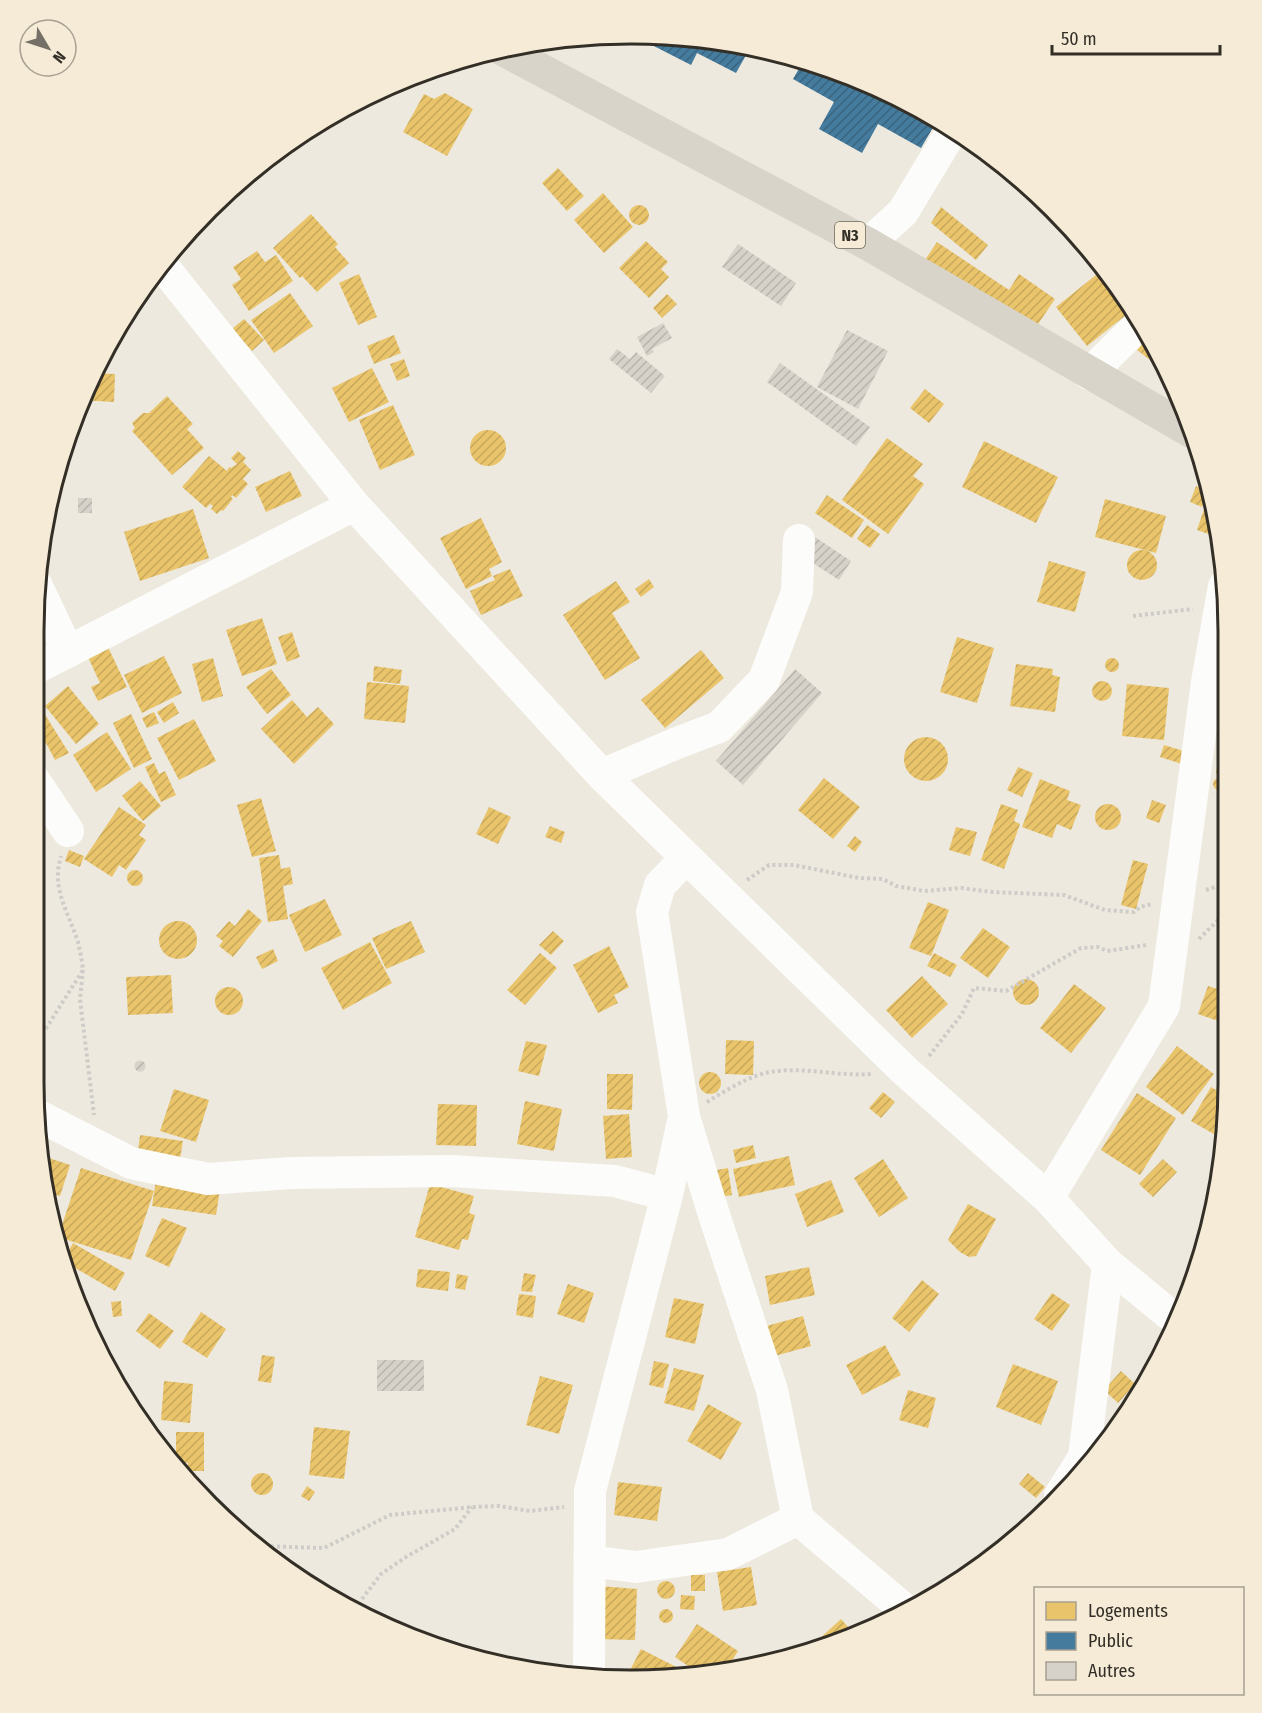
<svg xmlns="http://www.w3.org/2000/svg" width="1262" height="1713" viewBox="0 0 1262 1713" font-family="'Fira Sans Condensed',sans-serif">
	<defs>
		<pattern id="homes-hatch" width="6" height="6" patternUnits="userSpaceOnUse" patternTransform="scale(1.5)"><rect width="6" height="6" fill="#e9c46a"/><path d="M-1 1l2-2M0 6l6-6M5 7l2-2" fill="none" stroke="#c8a95c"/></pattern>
		<pattern id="public-hatch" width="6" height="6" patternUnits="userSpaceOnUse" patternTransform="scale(1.5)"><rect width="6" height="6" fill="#457b9d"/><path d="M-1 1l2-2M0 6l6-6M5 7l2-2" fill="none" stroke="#3a6580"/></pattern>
		<pattern id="building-hatch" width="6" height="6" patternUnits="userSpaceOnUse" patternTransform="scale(1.5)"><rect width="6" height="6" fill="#d6d1c9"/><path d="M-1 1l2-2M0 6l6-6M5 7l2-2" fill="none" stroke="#b8b4ad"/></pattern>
	</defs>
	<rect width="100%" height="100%" fill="#eee9de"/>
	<path fill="url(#homes-hatch)" d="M 445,93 L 473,109 L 447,156 L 403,132 L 424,94 L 434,99 Z
		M 558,168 L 584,196 L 567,211 L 542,183 Z
		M 1016,175 L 1026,182 L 1042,199 L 1037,205 L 1010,182 Z
		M 603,193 L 633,227 L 604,253 L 574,220 Z
		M629 215a10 10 0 1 1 20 0a10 10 0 1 1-20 0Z
		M 941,207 L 988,245 L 976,260 L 931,223 Z
		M 311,214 L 338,244 L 335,247 L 349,263 L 317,292 L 302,276 L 300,278 L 273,248 Z
		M 646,241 L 668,262 L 661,269 L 669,277 L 649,298 L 619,268 Z
		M 937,242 L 1009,290 L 1019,274 L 1055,299 L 1028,339 L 921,266 Z
		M 257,251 L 265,262 L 276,255 L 293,281 L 249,311 L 232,285 L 241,279 L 233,267 Z
		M 1106,267 L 1131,311 L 1087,346 L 1056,307 Z
		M 359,274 L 377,317 L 358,325 L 339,283 Z
		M 290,293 L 313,326 L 274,353 L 251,320 Z
		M 667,294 L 677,304 L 662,318 L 653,308 Z
		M 244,319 L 264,340 L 252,351 L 232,329 Z
		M 394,335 L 401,353 L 374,364 L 367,346 Z
		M 1147,338 L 1167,373 L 1137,350 Z
		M 404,359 L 410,376 L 397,381 L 390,364 Z
		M 372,368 L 389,402 L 349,422 L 332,388 Z
		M 94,373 L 115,374 L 114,402 L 79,400 Z
		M 925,389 L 944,404 L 929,423 L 910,408 Z
		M 167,396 L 193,424 L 187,429 L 204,448 L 172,475 L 132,431 L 135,428 L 132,423 L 143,413 L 149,413 Z
		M 393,405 L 415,455 L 380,470 L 359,420 Z
		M470 448a18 18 0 1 1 36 0a18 18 0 1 1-36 0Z
		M 887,438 L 923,464 L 913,476 L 924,484 L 888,534 L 842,500 Z
		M 984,441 L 1058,477 L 1036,523 L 962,487 Z
		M 238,451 L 246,458 L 243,462 L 251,470 L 243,479 L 248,484 L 236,498 L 232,495 L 231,497 L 233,499 L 223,511 L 221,510 L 217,514 L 211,509 L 213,506 L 210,504 L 206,508 L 182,487 L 209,456 L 227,471 L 229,467 L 231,468 L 237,464 L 231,458 Z
		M 290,471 L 302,496 L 266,512 L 255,487 Z
		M 1196,486 L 1207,491 L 1202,507 L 1190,502 Z
		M 827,495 L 864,520 L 852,538 L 815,513 Z
		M 1105,499 L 1166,516 L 1156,553 L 1095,537 Z
		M 1205,506 L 1212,508 L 1220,538 L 1197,530 Z
		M 193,509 L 209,558 L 140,581 L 124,532 Z
		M 481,518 L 502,562 L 489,569 L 492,576 L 466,589 L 440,538 Z
		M 867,525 L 880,534 L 870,548 L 857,539 Z
		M1127 565a15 15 0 1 1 30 0a15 15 0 1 1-30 0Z
		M 1049,561 L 1086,572 L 1075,612 L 1037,602 Z
		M 510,569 L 523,596 L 481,615 L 470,591 L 495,580 L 493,576 Z
		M 649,579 L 654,587 L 641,597 L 635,589 Z
		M 616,581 L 630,602 L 612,613 L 640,658 L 605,680 L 563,615 Z
		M 262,618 L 277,664 L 242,676 L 226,630 Z
		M 292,632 L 300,657 L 287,662 L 278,637 Z
		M 957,637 L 994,648 L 977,703 L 940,692 Z
		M 107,645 L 127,687 L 98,701 L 91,687 L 100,683 L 87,655 Z
		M 701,650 L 724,678 L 665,728 L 641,700 Z
		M 164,656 L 182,693 L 142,713 L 124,675 Z
		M1105 665a7 7 0 1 1 14 0a7 7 0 1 1-14 0Z
		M 213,658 L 223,696 L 202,702 L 192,664 Z
		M 1016,664 L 1053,669 L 1052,675 L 1060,677 L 1055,712 L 1010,706 Z
		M 374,666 L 402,670 L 400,684 L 373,681 Z
		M 271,669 L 291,695 L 267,714 L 246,687 Z
		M1092 691a10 10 0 1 1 20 0a10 10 0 1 1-20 0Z
		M 367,682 L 409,686 L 405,723 L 364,719 Z
		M 1127,684 L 1169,688 L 1164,740 L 1122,736 Z
		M 68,686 L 99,724 L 76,744 L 45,706 Z
		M 292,700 L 307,717 L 318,707 L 334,724 L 294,764 L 261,729 Z
		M 173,702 L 179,713 L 164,723 L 157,712 Z
		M 34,712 L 37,717 L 44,713 L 69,753 L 55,760 L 46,743 L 34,750 Z
		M 154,712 L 159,723 L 147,728 L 142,718 Z
		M 131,714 L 152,759 L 134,768 L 113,723 Z
		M 194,719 L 216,761 L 179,780 L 157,738 Z
		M 107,732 L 131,769 L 96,792 L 73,755 Z
		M904 759a22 22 0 1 1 44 0a22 22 0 1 1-44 0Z
		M 1222,737 L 1225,737 L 1225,774 L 1216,773 Z
		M 1164,745 L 1187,752 L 1182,764 L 1160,757 Z
		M 154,763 L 159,774 L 165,771 L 176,795 L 161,802 L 145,767 Z
		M 1018,767 L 1033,773 L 1022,797 L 1007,790 Z
		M 824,778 L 860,807 L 833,839 L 798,810 Z
		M1213 784a6 6 0 1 1 12 0a6 6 0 1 1-12 0Z
		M 1040,779 L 1070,791 L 1067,800 L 1081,805 L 1071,830 L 1057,824 L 1052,838 L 1022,827 Z
		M 140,781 L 161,806 L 143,821 L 122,796 Z
		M 261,798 L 276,851 L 252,857 L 237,805 Z
		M 1152,800 L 1166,805 L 1159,823 L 1146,818 Z
		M1095 817a13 13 0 1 1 26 0a13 13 0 1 1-26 0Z
		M 1001,804 L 1018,810 L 1014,821 L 1020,824 L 1004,869 L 981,860 Z
		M 119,807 L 146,825 L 139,835 L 146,840 L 126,870 L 119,865 L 112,877 L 84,859 Z
		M 489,807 L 511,817 L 498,844 L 476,834 Z
		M 550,826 L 565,832 L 561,843 L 545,837 Z
		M 956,827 L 977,832 L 970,856 L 949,850 Z
		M 855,836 L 862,842 L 855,852 L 847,846 Z
		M 69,850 L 84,856 L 80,867 L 65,861 Z
		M 279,855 L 281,869 L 290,867 L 293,884 L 283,886 L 288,919 L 268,922 L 259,858 Z
		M 1133,860 L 1148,864 L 1136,909 L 1121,905 Z
		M127 878a8 8 0 1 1 16 0a8 8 0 1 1-16 0Z
		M 325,899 L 342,935 L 305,952 L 289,915 Z
		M 928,902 L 949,910 L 931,956 L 909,948 Z
		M 248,909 L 262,921 L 233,957 L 219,946 L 223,941 L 216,936 L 229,921 L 235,926 Z
		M159 940a19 19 0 1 1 38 0a19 19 0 1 1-38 0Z
		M 411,921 L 425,952 L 386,969 L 372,938 Z
		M 983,928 L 1010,947 L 988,978 L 960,958 Z
		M 553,931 L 564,941 L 551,955 L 539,945 Z
		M 1226,939 L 1227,970 L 1217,966 Z
		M 370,942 L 392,983 L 343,1010 L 321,968 Z
		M 609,946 L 629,987 L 614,995 L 618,1003 L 598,1013 L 573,965 Z
		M 273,949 L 278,961 L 262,969 L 256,957 Z
		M 540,953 L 557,968 L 525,1005 L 507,990 Z
		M 934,953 L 957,965 L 950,977 L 927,966 Z
		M 171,975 L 173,1013 L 128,1015 L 126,977 Z
		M 922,976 L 948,1004 L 912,1038 L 886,1010 Z
		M1013 992a13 13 0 1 1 26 0a13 13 0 1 1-26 0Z
		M 1074,984 L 1106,1008 L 1071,1053 L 1040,1028 Z
		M 1208,986 L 1227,992 L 1227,1024 L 1198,1014 Z
		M215 1001a14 14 0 1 1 28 0a14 14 0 1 1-28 0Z
		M 726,1040 L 754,1041 L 753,1075 L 725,1074 Z
		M 526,1041 L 547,1045 L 539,1076 L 518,1071 Z
		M 1177,1046 L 1214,1074 L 1183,1115 L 1146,1087 Z
		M699 1083a11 11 0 1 1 22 0a11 11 0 1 1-22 0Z
		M 607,1074 L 633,1074 L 632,1110 L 607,1109 Z
		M 1211,1087 L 1228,1097 L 1227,1122 L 1219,1137 L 1191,1121 Z
		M 174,1089 L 209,1100 L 196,1142 L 160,1131 Z
		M 883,1092 L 895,1102 L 881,1118 L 869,1108 Z
		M 1137,1093 L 1176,1118 L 1140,1175 L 1101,1150 Z
		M 525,1101 L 562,1109 L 554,1151 L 517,1144 Z
		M 438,1104 L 477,1105 L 476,1146 L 436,1145 Z
		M 629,1114 L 632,1157 L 606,1159 L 603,1116 Z
		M 140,1135 L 183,1141 L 179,1165 L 137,1159 Z
		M 753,1145 L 756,1158 L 736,1163 L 733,1150 Z
		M 43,1156 L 70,1165 L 60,1196 L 48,1193 Z
		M 789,1156 L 795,1185 L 739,1197 L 733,1169 Z
		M 883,1159 L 908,1198 L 879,1217 L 854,1178 Z
		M 1163,1159 L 1177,1172 L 1153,1197 L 1139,1184 Z
		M 81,1168 L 154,1191 L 131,1260 L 58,1237 Z
		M 728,1168 L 732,1195 L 715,1198 L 711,1171 Z
		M 156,1180 L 220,1190 L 216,1215 L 152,1206 Z
		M 831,1180 L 844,1212 L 807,1227 L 795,1194 Z
		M 430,1184 L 474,1196 L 469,1213 L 475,1215 L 468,1240 L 462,1239 L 459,1250 L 415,1237 Z
		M 968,1204 L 996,1219 L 976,1256 L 969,1257 L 960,1252 L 948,1240 Z
		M 162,1218 L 187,1228 L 169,1267 L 145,1256 Z
		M 73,1243 L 125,1273 L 115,1291 L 63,1261 Z
		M 809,1267 L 815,1295 L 770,1305 L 765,1276 Z
		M 1199,1267 L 1197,1274 L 1192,1285 L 1186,1274 Z
		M 418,1269 L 450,1272 L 448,1291 L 416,1287 Z
		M 524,1273 L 536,1275 L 532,1292 L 521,1291 Z
		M 457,1274 L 468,1276 L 465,1290 L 455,1288 Z
		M 922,1280 L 939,1294 L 909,1332 L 892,1318 Z
		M 568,1284 L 594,1293 L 584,1323 L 557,1314 Z
		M 1052,1293 L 1070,1305 L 1052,1331 L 1034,1319 Z
		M 519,1294 L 536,1296 L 533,1318 L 516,1315 Z
		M 674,1298 L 704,1304 L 695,1344 L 665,1337 Z
		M 121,1301 L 122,1316 L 113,1317 L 111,1302 Z
		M 201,1312 L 226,1329 L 207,1358 L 182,1342 Z
		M 149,1313 L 174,1331 L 160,1349 L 136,1331 Z
		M 803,1316 L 811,1346 L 771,1357 L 763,1327 Z
		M 885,1345 L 901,1375 L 862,1395 L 846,1365 Z
		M 262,1355 L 275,1357 L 271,1383 L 258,1381 Z
		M 654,1361 L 669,1364 L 663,1388 L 649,1385 Z
		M 1013,1364 L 1058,1381 L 1041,1425 L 996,1407 Z
		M 674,1368 L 704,1375 L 694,1411 L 664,1403 Z
		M 1121,1371 L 1135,1384 L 1118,1403 L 1104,1390 Z
		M 540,1376 L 573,1385 L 559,1434 L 526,1425 Z
		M 164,1381 L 193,1384 L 190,1423 L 161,1420 Z
		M 908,1390 L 936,1398 L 928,1428 L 899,1420 Z
		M 708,1404 L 742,1423 L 721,1460 L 687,1441 Z
		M 314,1427 L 350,1431 L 344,1479 L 309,1475 Z
		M 176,1432 L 204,1432 L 204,1471 L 188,1471 L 188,1463 L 176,1462 Z
		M251 1484a11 11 0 1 1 22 0a11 11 0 1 1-22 0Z
		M 1028,1473 L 1045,1487 L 1036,1498 L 1019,1484 Z
		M 618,1482 L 662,1487 L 657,1521 L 614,1515 Z
		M 307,1486 L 315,1492 L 309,1501 L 301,1496 Z
		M 751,1567 L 757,1605 L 723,1611 L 717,1572 Z
		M 691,1575 L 705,1575 L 705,1591 L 691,1591 Z
		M657 1590a9 9 0 1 1 18 0a9 9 0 1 1-18 0Z
		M 599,1586 L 637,1589 L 635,1640 L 598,1639 Z
		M 681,1595 L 695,1596 L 694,1610 L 680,1609 Z
		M659 1616a7 7 0 1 1 14 0a7 7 0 1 1-14 0Z
		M 841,1619 L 856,1636 L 824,1646 L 818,1640 Z
		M 697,1624 L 738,1651 L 725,1672 L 701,1675 L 675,1657 Z
		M 641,1649 L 694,1676 L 670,1679 L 627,1676 Z"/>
	<path fill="url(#public-hatch)" d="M 651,36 L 709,38 L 750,48 L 736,73 L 697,53 L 691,65 L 648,43 Z
		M 804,60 L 824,65 L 930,113 L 938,119 L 921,148 L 878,124 L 862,153 L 819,129 L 834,102 L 793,79 Z"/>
	<path fill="url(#building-hatch)" d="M 738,244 L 796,283 L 781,306 L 722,267 Z
		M 663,323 L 672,338 L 652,349 L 654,352 L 647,356 L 637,337 Z
		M 847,330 L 888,351 L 858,409 L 817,387 Z
		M 617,349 L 630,359 L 636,352 L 665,376 L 651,393 L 609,359 Z
		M 780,363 L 870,427 L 856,446 L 767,382 Z
		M 78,498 L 92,498 L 92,513 L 78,513 Z
		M 815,537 L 851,561 L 839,580 L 802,556 Z
		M 795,669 L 822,693 L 743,785 L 716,761 Z
		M134.5 1066a5.5 5.5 0 1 1 11 0a5.5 5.5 0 1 1-11 0Z
		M 377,1360 L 424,1360 L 424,1391 L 377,1391 Z"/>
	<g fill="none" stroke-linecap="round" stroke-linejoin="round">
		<path stroke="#ceccc8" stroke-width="4" stroke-dasharray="3 3" stroke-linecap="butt" d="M 1133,616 L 1193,609
			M 747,880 L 769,865 L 794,865 L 859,878 L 883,879 L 896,886 L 924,891 L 961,888 L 992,892 L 1064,895 L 1105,910 L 1134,912 L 1140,907 L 1152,904
			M 1206,890 L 1226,883
			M 1199,939 L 1226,912
			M 83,970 L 80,999 L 94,1115
			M 33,1049 L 83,970 C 82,960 80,951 78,942 C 68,911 51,889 61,856
			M 929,1056 L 962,1014 L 974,988 L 1006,991 L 1081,948 L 1098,947 L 1107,951 L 1147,945
			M 707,1102 C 725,1091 744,1079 765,1073 C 800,1065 837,1077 872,1074
			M 259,1546 L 324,1548 L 390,1515 L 473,1507 L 499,1506 L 530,1511 L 564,1507
			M 362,1599 L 381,1574 L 406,1557 L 455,1529 L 472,1507"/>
		<path stroke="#fcfcfa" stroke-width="32" d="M 868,244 L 903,212 L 953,129
			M 162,265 L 354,505 L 602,775 L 904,1070 L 1048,1198 L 1108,1264 L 1176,1320
			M 1089,374 L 1139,325
			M 36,584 L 68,652
			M 34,669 L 354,505
			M 602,775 L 677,743 L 719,727 L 764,680 L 797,592 L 799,540
			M 34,780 L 68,831
			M 37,1115 L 131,1163 L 208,1179 L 290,1173 L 451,1171 L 615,1181 L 667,1195
			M 685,1120 L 715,1218 L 772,1390 L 798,1519 L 904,1609
			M 1048,1198 L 1164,1006 L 1207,682 L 1224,586
			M 1060,1495 L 1084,1457 L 1108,1264
			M 590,1561 L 636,1567 L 728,1554 L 798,1519
			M 589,1673 L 590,1491 L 667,1195 L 684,1116 L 652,912 L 660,885 L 686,858"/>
		<path stroke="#d9d4ca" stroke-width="33" d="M 502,49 L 868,244 L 1192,432"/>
	</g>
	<g text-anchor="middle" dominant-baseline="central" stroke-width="6" stroke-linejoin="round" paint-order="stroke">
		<rect fill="#f5ebd7" stroke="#6d675c" stroke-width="1.5" x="835" y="222" width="30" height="26" rx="4.5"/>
		<g font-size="16" font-weight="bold" fill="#332f27">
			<text x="850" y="235">N3</text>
		</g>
	</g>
	<path d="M0 0H1262V1713H0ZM631 44H631A587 587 0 0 1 1218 631V1083A587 587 0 0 1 631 1670H631A587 587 0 0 1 44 1083V631A587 587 0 0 1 631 44Z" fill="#f5ebd7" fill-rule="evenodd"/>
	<path fill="none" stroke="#332f27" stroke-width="3" d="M631 44H631A587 587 0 0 1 1218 631V1083A587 587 0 0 1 631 1670H631A587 587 0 0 1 44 1083V631A587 587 0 0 1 631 44Z"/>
	<rect x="1034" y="1587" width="210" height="108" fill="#f5ebd7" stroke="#a7a091" stroke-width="1.5"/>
	<rect x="1046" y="1602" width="30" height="18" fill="#e9c46a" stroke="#a7a091" stroke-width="1.5"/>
	<text x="1088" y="1617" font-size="18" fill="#332f27">Logements</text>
	<rect x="1046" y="1632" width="30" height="18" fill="#457b9d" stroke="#a7a091" stroke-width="1.5"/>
	<text x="1088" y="1647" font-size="18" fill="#332f27">Public</text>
	<rect x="1046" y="1662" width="30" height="18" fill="#d6d1c9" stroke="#a7a091" stroke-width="1.5"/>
	<text x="1088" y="1677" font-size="18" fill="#332f27">Autres</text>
	<g transform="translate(48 48) rotate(129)"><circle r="28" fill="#f5ebd7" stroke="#a7a091" stroke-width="1.5"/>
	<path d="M0-4.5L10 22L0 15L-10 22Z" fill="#747067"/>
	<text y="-9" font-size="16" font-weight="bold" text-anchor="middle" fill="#332f27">N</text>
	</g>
	<path d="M1052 45v9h168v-9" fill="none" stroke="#332f27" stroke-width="3"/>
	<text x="1061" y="45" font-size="18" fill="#332f27" stroke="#f5ebd7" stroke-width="4.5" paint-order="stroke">50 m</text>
</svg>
